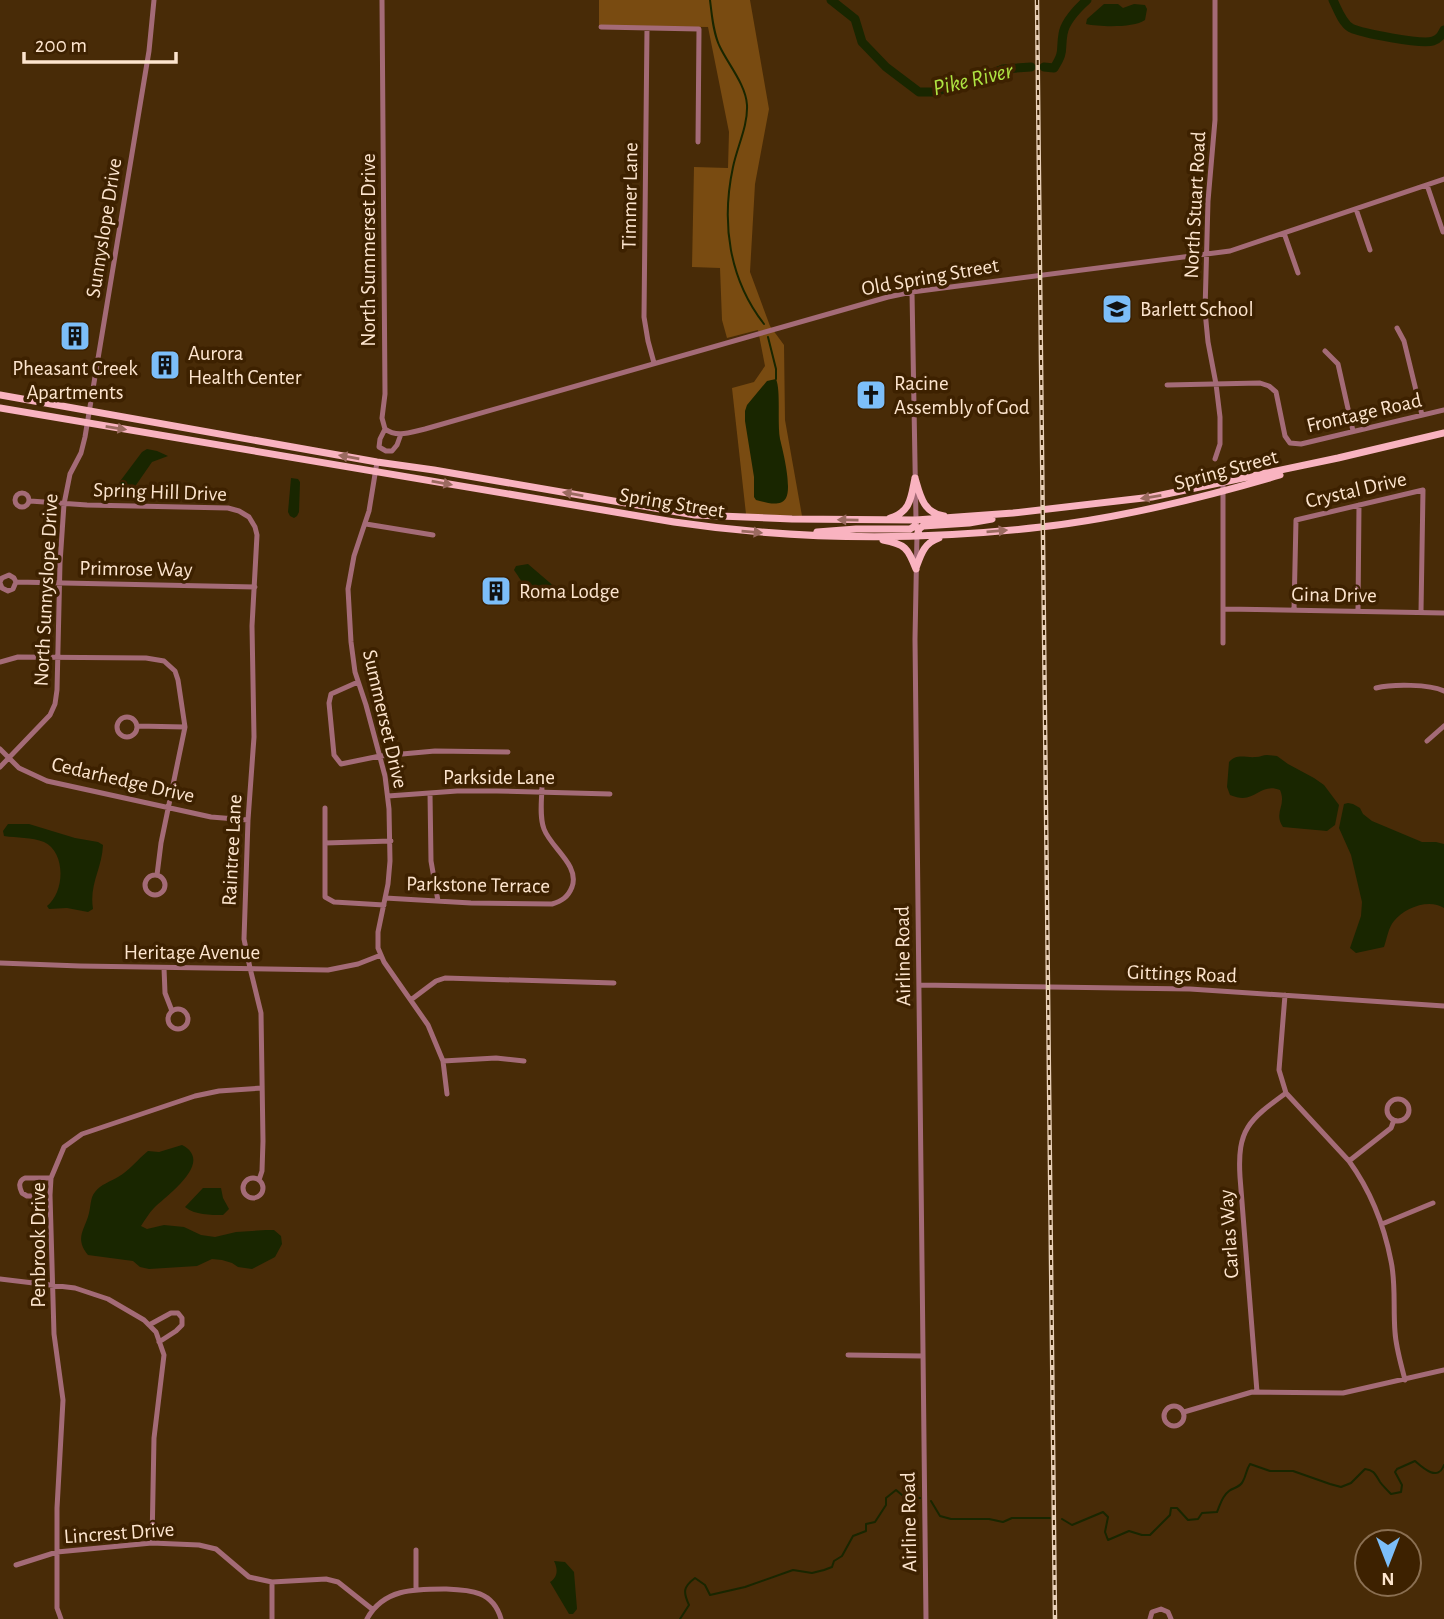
<svg xmlns="http://www.w3.org/2000/svg" width="1444" height="1619" viewBox="0 0 1444 1619" font-family="'Alegreya Sans',sans-serif">
	<rect width="100%" height="100%" fill="#482b07"/>
	<path fill="#794b11" d="M 599,0 L 750,0 L 769,109 L 755,184 L 750,272 L 770,326 L 784,345 L 785,420 L 802,516 L 746,514 L 732,388 L 754,382 L 765,366 L 758,330 L 727,338 L 722,320 L 720,268 L 692,267 L 694,167 L 728,168 L 729,132 L 708,27 L 599,26 Z"/>
	<path fill="#192600" d="M 1104,4 L 1118,4 L 1123,8 L 1134,4 L 1145,5 L 1147,9 L 1145,20 C 1134,28 1100,27 1086,24 L 1087,19 Z
		M 776,379 C 781,391 777,422 780,439 C 783,451 792,487 786,498 C 780,508 765,502 756,500 L 754,497 L 754,477 L 745,421 L 745,411 L 747,405 L 767,381 Z
		M 147,449 L 157,451 L 168,456 L 152,462 L 134,488 C 128,491 123,490 118,486 L 121,480 L 142,452 Z
		M 291,478 L 298,479 L 300,482 L 299,512 L 297,516 L 294,518 L 290,516 L 288,512 Z
		M 528,564 L 556,588 L 560,597 C 534,606 526,587 514,570 L 516,566 Z
		M 1267,755 L 1277,756 L 1288,764 L 1314,778 L 1324,785 L 1339,805 L 1335,825 L 1327,831 L 1283,827 C 1273,812 1287,806 1280,790 C 1258,782 1256,806 1230,795 L 1227,787 L 1229,762 C 1237,753 1245,758 1256,757 C 1260,757 1263,755 1267,755 Z
		M 1348,803 L 1353,804 L 1360,808 L 1363,814 L 1372,821 L 1422,842 L 1436,842 L 1444,844 L 1444,908 C 1429,898 1404,908 1394,921 C 1388,928 1387,939 1384,947 L 1356,953 L 1350,948 L 1361,916 L 1362,902 L 1351,855 L 1339,828 L 1344,804 Z
		M 8,824 L 29,824 L 75,838 L 98,842 L 103,845 C 102,869 89,884 93,909 L 88,912 L 67,908 L 49,909 L 47,906 C 65,892 66,852 44,842 C 32,837 17,838 4,836 L 3,831 Z
		M 182,1145 C 215,1162 167,1195 154,1208 C 149,1213 145,1220 141,1226 L 147,1229 L 164,1225 L 184,1227 L 201,1235 L 215,1237 L 236,1232 L 266,1230 L 274,1230 L 281,1236 L 282,1244 L 275,1257 L 252,1269 L 238,1267 L 232,1263 L 222,1260 L 212,1259 L 197,1266 L 149,1269 L 140,1267 L 133,1261 L 88,1255 C 74,1238 85,1230 89,1213 C 91,1206 90,1198 95,1192 C 101,1184 110,1182 118,1177 C 129,1171 138,1159 148,1151 L 159,1152 Z
		M 203,1188 L 221,1188 L 223,1198 L 229,1209 L 223,1215 C 210,1215 195,1215 185,1207 Z
		M 554,1561 L 565,1562 L 574,1572 L 577,1609 L 573,1614 L 569,1614 L 550,1582 C 558,1577 558,1569 554,1561 Z"/>
	<g fill="none" stroke-linecap="round" stroke-linejoin="round">
		<path stroke="#192600" stroke-width="2" d="M 710,0 C 712,15 713,33 720,47 C 728,64 746,85 747,105 C 748,126 737,147 733,167 C 721,223 729,279 764,324
			M 768,337 L 776,369 L 776,379
			M 931,1501 L 940,1516 L 951,1519 L 989,1519 L 1003,1522 L 1012,1518 L 1050,1518
			M 1062,1519 L 1072,1525 L 1103,1512 L 1108,1517 L 1105,1532 L 1108,1540 L 1129,1531 L 1142,1535 L 1150,1535 L 1170,1515 L 1171,1508 L 1177,1508 L 1188,1520 L 1198,1519 L 1202,1513 L 1217,1512 C 1220,1505 1222,1496 1229,1491 C 1234,1487 1240,1488 1243,1481 C 1246,1476 1246,1470 1250,1464 L 1270,1471 L 1293,1471 L 1330,1484 L 1341,1487 L 1351,1483 L 1365,1469 C 1374,1470 1375,1474 1380,1482 C 1383,1486 1387,1490 1391,1494 L 1401,1492 L 1402,1485 L 1395,1472 L 1397,1469 L 1415,1461 C 1423,1468 1438,1482 1444,1465
			M 680,1619 L 689,1605 C 683,1592 683,1587 695,1578 L 705,1585 L 710,1595 L 745,1587 L 793,1570 L 812,1573 L 824,1570 L 832,1567 L 834,1561 L 842,1556 L 853,1536 L 866,1531 L 866,1524 L 875,1522 L 886,1505 L 886,1498 L 896,1490 L 902,1495 L 920,1498"/>
		<path stroke="#192600" stroke-width="9" d="M 831,0 L 855,19 L 862,42 L 886,67 L 919,92 L 933,92 L 966,84 L 1003,69 L 1031,67
			M 1333,0 C 1337,8 1342,23 1351,28 C 1361,33 1422,45 1433,41 C 1439,39 1441,36 1444,30
			M 1044,67 L 1054,68 C 1065,51 1060,51 1063,34 C 1065,21 1077,9 1087,0"/>
		<path stroke="#a46b77" stroke-width="5" d="M 382,0 L 385,394 L 382,418 L 385,429 L 380,439 L 379,447 L 386,451 L 392,451 L 397,445 L 401,434
			M 1215,0 L 1215,120 L 1208,201 L 1205,311 L 1208,342 L 1216,384 L 1220,417 L 1220,444 L 1215,459
			M 601,27 L 699,29 L 698,142
			M 647,28 L 644,317 L 648,341 L 654,363
			M 1427,185 L 1443,232
			M 1356,209 L 1370,250
			M 1284,233 L 1298,273
			M 912,292 L 916,520
			M 1397,328 L 1404,341 L 1422,415
			M 1325,351 L 1338,364 L 1353,431
			M 1167,385 L 1260,383 L 1269,386 L 1276,392 L 1285,436 L 1290,443 L 1301,444 L 1444,410
			M 385,429 C 397,438 411,432 425,429 L 888,297 L 912,292 L 1230,251 L 1444,179
			M 377,462 L 369,511 L 354,556 L 348,589 L 351,642 L 355,672 L 366,705 L 385,776 L 389,809 L 390,861 L 388,884 L 378,932 L 378,948 L 384,962 L 428,1025 L 443,1061 L 447,1094
			M 1223,483 L 1223,643
			M15 500a7 7 0 1 1 14 0a7 7 0 1 1-14 0Z
			M 30,501 L 87,505 L 228,508 L 239,511 L 249,517 L 255,527 L 257,535 L 252,626 L 254,737 L 248,820 L 244,939 L 250,968 L 261,1013 L 263,1141 L 262,1171 L 259,1180
			M 366,524 L 433,535
			M 917,534 L 915,639 L 926,1619
			M 0,582 L 2,578 L 9,575 L 14,578 L 16,582 L 13,589 L 8,591 L 2,588 L 0,583
			M 16,582 L 255,587
			M 1224,609 L 1444,613
			M 1294,610 L 1296,520 L 1423,490 L 1421,612
			M 1358,611 L 1359,505
			M 0,662 L 18,657 L 146,658 L 164,661 L 175,671 L 178,680 L 185,727 L 161,843 L 157,875
			M 358,682 L 331,694 L 329,703 L 334,755 L 341,764 L 380,756 L 435,751 L 508,752
			M 1376,688 C 1392,684 1430,684 1444,691
			M117 727a10 10 0 1 1 20 0a10 10 0 1 1-20 0Z
			M 137,726 L 185,727
			M 1427,741 L 1444,726
			M 0,749 L 19,768 L 47,781 L 211,817 L 248,820
			M 0,767 L 50,715 L 55,704 L 57,690 L 60,563 L 64,504 L 70,474 L 81,453 L 85,437 L 149,51 L 154,0
			M 430,793 L 431,861 L 438,901
			M 388,796 L 457,791 L 497,791 L 610,794
			M 325,808 L 325,897 L 334,902 L 384,905
			M 325,843 L 391,841
			M145 885a10 10 0 1 1 20 0a10 10 0 1 1-20 0Z
			M 385,898 L 471,903 L 552,904 C 562,901 568,897 572,887 C 580,865 551,848 544,829 C 539,816 542,798 542,784
			M 0,963 L 80,966 L 328,970 L 358,964 L 381,955
			M 164,968 L 165,993 L 172,1011
			M 919,985 L 1190,989 L 1444,1006
			M 1285,995 L 1279,1070 L 1286,1093 L 1349,1161 C 1370,1190 1384,1225 1391,1261 C 1396,1284 1393,1308 1395,1332 C 1396,1348 1401,1364 1405,1380
			M 412,999 L 436,981 L 445,978 L 614,983
			M168 1019a10 10 0 1 1 20 0a10 10 0 1 1-20 0Z
			M 443,1061 L 496,1058 L 524,1061
			M1387 1110a11 11 0 1 1 22 0a11 11 0 1 1-22 0Z
			M 1349,1161 L 1391,1128 L 1394,1120
			M243 1188a10 10 0 1 1 20 0a10 10 0 1 1-20 0Z
			M 50,1196 L 27,1196 L 22,1193 C 19,1187 18,1181 25,1178 L 51,1178
			M 1382,1224 L 1433,1203
			M 0,1279 L 75,1288 L 108,1299 L 144,1320 L 156,1332 L 164,1355 L 154,1438 L 152,1543
			M 149,1325 L 171,1313 L 178,1313 L 182,1318 L 182,1325 L 176,1331 L 159,1342
			M 848,1355 L 923,1356
			M 1257,1392 L 1240,1177 C 1237,1129 1249,1120 1286,1093
			M1164 1416a10 10 0 1 1 20 0a10 10 0 1 1-20 0Z
			M 1184,1412 L 1252,1392 L 1343,1393 L 1444,1370
			M 16,1565 L 57,1552 L 152,1543 L 199,1545 L 216,1549 L 249,1577 L 272,1582 L 326,1579 L 338,1582 L 372,1609
			M 272,1582 L 272,1619
			M 416,1589 L 416,1550
			M 61,1619 L 57,1608 L 57,1508 L 63,1400 L 54,1334 L 50,1195 L 51,1178 L 64,1147 L 82,1134 L 195,1096 L 219,1091 L 262,1088
			M 367,1619 C 383,1589 414,1589 444,1589 C 469,1590 493,1590 501,1619
			M 1150,1619 L 1152,1612 L 1161,1609 L 1168,1612 L 1171,1619"/>
		<path stroke="#f9b3c0" stroke-width="7" d="M 0,395 L 377,462 L 434,470 L 695,515 L 792,519 L 916,520 L 1013,513 L 1152,497 L 1338,458 L 1444,433
			M 0,408 L 674,522 C 795,540 919,541 1041,527 C 1122,518 1202,498 1280,475
			M 915,478 C 920,495 923,513 944,516
			M 890,518 C 911,512 911,497 915,478
			M 817,532 L 856,529 L 910,529 L 915,526 L 916,520
			M 917,536 L 919,529 L 923,526 L 969,523 L 992,519
			M 883,540 C 905,544 908,548 916,569
			M 916,568 C 921,554 924,543 939,538"/>
		<g stroke="#e7ceb5" stroke-width="4.5">
			<path id="rail" d="M 1037,0 L 1055,1619"/>
		</g>
		<use href="#rail" stroke="#3d2100" stroke-width="2" stroke-dasharray="5" stroke-linecap="butt"/>
	</g>
	<defs><path id="oneway-solid" d="M-6-.8H1V-3.2L6.5 0L1 3.2V.8H-6Z" transform="scale(1.75)"/></defs>
	<g fill="#9b6a60">
		<use href="#oneway-solid" transform="translate(116 428) rotate(9)"/>
		<use href="#oneway-solid" transform="translate(349 457) rotate(-170)"/>
		<use href="#oneway-solid" transform="translate(442 483) rotate(10)"/>
		<use href="#oneway-solid" transform="translate(573 494) rotate(-170)"/>
		<use href="#oneway-solid" transform="translate(1151 497) rotate(171)"/>
		<use href="#oneway-solid" transform="translate(848 520) rotate(-179)"/>
		<use href="#oneway-solid" transform="translate(997 531) rotate(-5)"/>
		<use href="#oneway-solid" transform="translate(752 532) rotate(5)"/>
	</g>
	<defs>
		<g id="school-square" transform="scale(1.575)"><rect x="-9" y="-9" width="18" height="18" rx="4" fill="#7cbef9" stroke="#3d2100"/><path d="M0-5L7-2L0 1L-7-2ZM-4 1L0 2.5L4 1V4Q0 6-4 4Z" fill="#111"/></g>
		<g id="building-square" transform="scale(1.575)"><rect x="-9" y="-9" width="18" height="18" rx="4" fill="#7cbef9" stroke="#3d2100"/><path d="M-4-6H4V6H1V3H-1V6H-4ZM-2.5-4.3h1.7v1.8h-1.7ZM.8-4.3h1.7v1.8H.8ZM-2.5-1h1.7V.8h-1.7ZM.8-1h1.7V.8H.8Z" fill="#111"/></g>
		<g id="church-square" transform="scale(1.575)"><rect x="-9" y="-9" width="18" height="18" rx="4" fill="#7cbef9" stroke="#3d2100"/><path d="M-1.2-6h2.4v3.5h3.3v2.4h-3.3V6h-2.4V-.1h-3.3v-2.4h3.3Z" fill="#111"/></g>
	</defs>
	<g fill-rule="evenodd">
		<use href="#school-square" x="1117" y="309"/>
		<use href="#building-square" x="75" y="336"/>
		<use href="#building-square" x="165" y="365"/>
		<use href="#church-square" x="871" y="395"/>
		<use href="#building-square" x="496" y="591"/>
	</g>
	<g text-anchor="middle" dominant-baseline="central" stroke-width="7" stroke-linejoin="round" paint-order="stroke">
		<g font-size="21" fill="#fde5ce" stroke="#3d2100">
			<text transform="translate(630 196) rotate(-89)">Timmer Lane</text>
			<text transform="translate(1195 205) rotate(-87)">North Stuart Road</text>
			<text transform="translate(104 228) rotate(-81)">Sunnyslope Drive</text>
			<text transform="translate(368 250) rotate(-90)">North Summerset Drive</text>
			<text transform="translate(930 277) rotate(-10)">Old Spring Street</text>
			<text transform="translate(1364 413) rotate(-13)">Frontage Road</text>
			<text transform="translate(1226 470) rotate(-15)">Spring Street</text>
			<text transform="translate(1356 490) rotate(-13)">Crystal Drive</text>
			<text transform="translate(160 492) rotate(2)">Spring Hill Drive</text>
			<text transform="translate(672 503) rotate(9)">Spring Street</text>
			<text transform="translate(136 569) rotate(1)">Primrose Way</text>
			<text transform="translate(46 590) rotate(-87)">North Sunnyslope Drive</text>
			<text transform="translate(1334 595) rotate(1)">Gina Drive</text>
			<text transform="translate(385 719) rotate(77)">Summerset Drive</text>
			<text x="499" y="777">Parkside Lane</text>
			<text transform="translate(123 780) rotate(13)">Cedarhedge Drive</text>
			<text transform="translate(232 850) rotate(-87)">Raintree Lane</text>
			<text transform="translate(478 885) rotate(1)">Parkstone Terrace</text>
			<text x="192" y="952">Heritage Avenue</text>
			<text transform="translate(903 956) rotate(-91)">Airline Road</text>
			<text transform="translate(1182 974) rotate(2)">Gittings Road</text>
			<text transform="translate(1229 1234) rotate(-94)">Carlas Way</text>
			<text transform="translate(38 1245) rotate(-90)">Penbrook Drive</text>
			<text transform="translate(909 1522) rotate(-91)">Airline Road</text>
			<text transform="translate(119 1533) rotate(-4)">Lincrest Drive</text>
		</g>
		<g font-size="21" fill="#fde5ce" stroke="#3d2100" text-anchor="start">
			<text x="1140" y="309">Barlett School</text>
			<text x="188" y="353">Aurora<tspan x="188" dy="24">Health Center</tspan></text>
			<text x="75" y="368" text-anchor="middle">Pheasant Creek<tspan x="75" dy="24">Apartments</tspan></text>
			<text x="894" y="383">Racine<tspan x="894" dy="24">Assembly of God</tspan></text>
			<text x="519" y="591">Roma Lodge</text>
		</g>
		<g font-size="23" font-style="italic" fill="#afe542" stroke="#3d2100">
			<text transform="translate(973 80) rotate(-13)">Pike River</text>
		</g>
	</g>
	<g transform="translate(1388 1563) rotate(180)"><circle r="33" fill="#3d2100" stroke="#8a6f52" stroke-width="2"/>
	<path d="M0-5L12 26L0 18L-12 26Z" fill="#7cbef9"/>
	<text y="-10" font-size="19" font-weight="bold" text-anchor="middle" fill="#fde5ce">N</text>
	</g>
	<path d="M24 52v10h152v-10" fill="none" stroke="#fde5ce" stroke-width="3.5"/>
	<text x="35" y="52" font-size="21" fill="#fde5ce" stroke="#3d2100" stroke-width="5" paint-order="stroke">200 m</text>
</svg>
